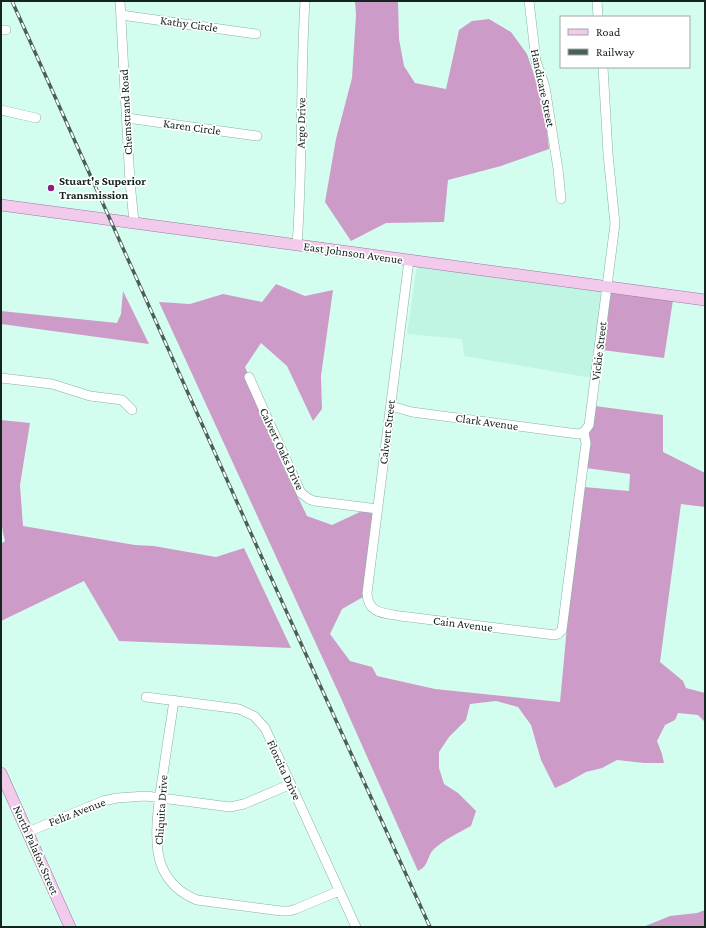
<svg xmlns="http://www.w3.org/2000/svg" width="706" height="928" viewBox="0 0 706 928" font-family="'Crimson Pro',serif">
	<rect width="100%" height="100%" fill="#d3feef"/>
	<path fill="#c1f5e3" d="M 417,265 L 603,291 L 592,378 L 464,356 L 462,339 L 407,334 Z"/>
	<path fill="#cd9bc7" d="M 355,1 L 398,1 L 399,39 L 404,66 L 415,83 L 446,89 L 459,30 L 472,21 L 489,19 L 511,32 L 527,54 L 544,104 L 549,149 L 501,166 L 448,180 L 444,222 L 386,223 L 351,241 L 325,202 L 336,139 L 352,78 L 356,15 Z
		M 276,284 L 305,296 L 333,290 L 321,376 L 322,409 L 313,421 L 287,366 L 261,343 L 245,367 L 248,374 L 245,376 L 276,446 L 283,466 L 307,516 L 332,525 L 362,511 L 374,512 L 363,597 L 342,609 L 330,634 L 350,661 L 372,667 L 377,676 L 435,689 L 560,702 L 570,595 L 584,487 L 629,491 L 630,474 L 586,468 L 588,433 L 595,406 L 663,415 L 663,452 L 705,473 L 705,507 L 681,504 L 660,662 L 683,681 L 686,688 L 705,693 L 705,722 L 698,715 L 678,713 L 675,720 L 665,725 L 657,741 L 662,754 L 664,763 L 644,763 L 617,760 L 602,768 L 586,772 L 568,782 L 555,788 L 541,760 L 531,725 L 518,707 L 496,701 L 470,704 L 466,720 L 449,737 L 439,752 L 439,768 L 444,784 L 458,793 L 476,811 L 471,826 C 458,833 445,839 434,849 C 426,857 430,865 418,871 L 340,696 L 159,302 L 190,304 L 223,294 L 262,302 Z
		M 123,291 L 149,344 L 1,324 L 1,311 L 117,323 L 121,314 Z
		M 610,291 L 673,300 L 664,358 L 602,350 Z
		M 1,420 L 30,423 L 20,485 L 23,526 L 135,545 L 154,546 L 216,557 L 244,548 L 291,648 L 119,641 L 84,581 L 1,621 L 1,544 L 5,541 C 0,524 1,507 1,490 C 1,484 3,479 1,474 Z
		M 705,910 L 705,927 L 643,927 L 670,916 L 697,913 Z"/>
	<g fill="none" stroke-linecap="round" stroke-linejoin="round">
		<g stroke="#88b1a3" stroke-width="10">
			<path id="minor" d="M 120,1 L 130,182 L 134,222
				M 529,1 L 536,61 L 545,87 L 558,169 L 561,199
				M 597,1 L 598,17
				M 121,15 L 256,34
				M 1,30 L 6,30
				M 1,110 L 36,118
				M 127,118 L 257,136
				M 297,245 C 303,164 300,82 305,1
				M 409,260 L 367,593 C 368,614 384,613 400,616 L 555,635 L 558,634 L 562,630 L 586,443 L 584,432
				M 249,377 L 301,493 L 309,499 L 314,501 L 378,509
				M 1,378 L 52,384 L 90,396 L 122,400 L 132,410
				M 391,406 L 412,412 L 578,434 L 584,432
				M 584,432 L 589,425 L 615,224 L 608,154 L 603,67
				M 146,697 L 239,709 L 254,716 L 265,728 L 356,927
				M 174,700 C 171,722 167,745 164,767 C 160,795 151,841 162,867 C 169,883 182,894 197,900 L 281,911 L 289,911 L 296,909 L 339,891
				M 28,832 L 103,801 L 117,798 L 146,796 L 230,807 L 244,804 L 291,784"/>
		</g>
		<g stroke="#9e789c" stroke-width="12">
			<path id="major" d="M 1,205 L 705,300
				M 1,773 L 70,927"/>
		</g>
		<use href="#minor" stroke="#fff" stroke-width="9"/>
		<use href="#major" stroke="#f1caec" stroke-width="11"/>
		<g stroke="#486058" stroke-width="3.5">
			<path id="rail" d="M 12,1 L 263,560 L 430,927"/>
		</g>
		<use href="#rail" stroke="#fff" stroke-width="2" stroke-dasharray="6" stroke-linecap="butt"/>
	</g>
	<circle fill="#8b2084" stroke="#fff" stroke-width="1.5" cx="51" cy="188" r="4"/>
	<g text-anchor="middle" dominant-baseline="central" stroke-width="3.5" stroke-linejoin="round" paint-order="stroke">
		<g font-size="12" fill="#14241f" stroke="#fff">
			<text transform="translate(189 24) rotate(8)">Kathy Circle</text>
			<text transform="translate(543 88) rotate(78)">Handicare Street</text>
			<text transform="translate(126 112) rotate(-93)">Chemstrand Road</text>
			<text transform="translate(301 123) rotate(-89)">Argo Drive</text>
			<text transform="translate(192 127) rotate(8)">Karen Circle</text>
			<text transform="translate(353 253) rotate(8)">East Johnson Avenue</text>
			<text transform="translate(599 351) rotate(-83)">Vickie Street</text>
			<text transform="translate(487 422) rotate(8)">Clark Avenue</text>
			<text transform="translate(387 432) rotate(-83)">Calvert Street</text>
			<text transform="translate(282 449) rotate(65)">Calvert Oaks Drive</text>
			<text transform="translate(463 624) rotate(7)">Cain Avenue</text>
			<text transform="translate(284 770) rotate(65)">Florcita Drive</text>
			<text transform="translate(161 810) rotate(-86)">Chiquita Drive</text>
			<text transform="translate(77 812) rotate(-21)">Feliz Avenue</text>
			<text transform="translate(36 850) rotate(66)">North Palafox Street</text>
		</g>
		<g font-size="12" font-weight="bold" fill="#14241f" stroke="#fff" text-anchor="start">
			<text x="59" y="181">Stuart's Superior<tspan x="59" dy="14">Transmission</tspan></text>
		</g>
	</g>
	<rect width="706" height="928" fill="none" stroke="#14241f" stroke-width="4"/>
	<rect x="560" y="16" width="130" height="52" fill="#ffffff" stroke="#a1a7a5"/>
	<rect x="568" y="29" width="20" height="6" fill="#f1caec" stroke="#a1a7a5"/>
	<text x="596" y="36" font-size="12" fill="#14241f">Road</text>
	<rect x="568" y="49" width="20" height="6" fill="#486058" stroke="#a1a7a5"/>
	<text x="596" y="56" font-size="12" fill="#14241f">Railway</text>
</svg>
